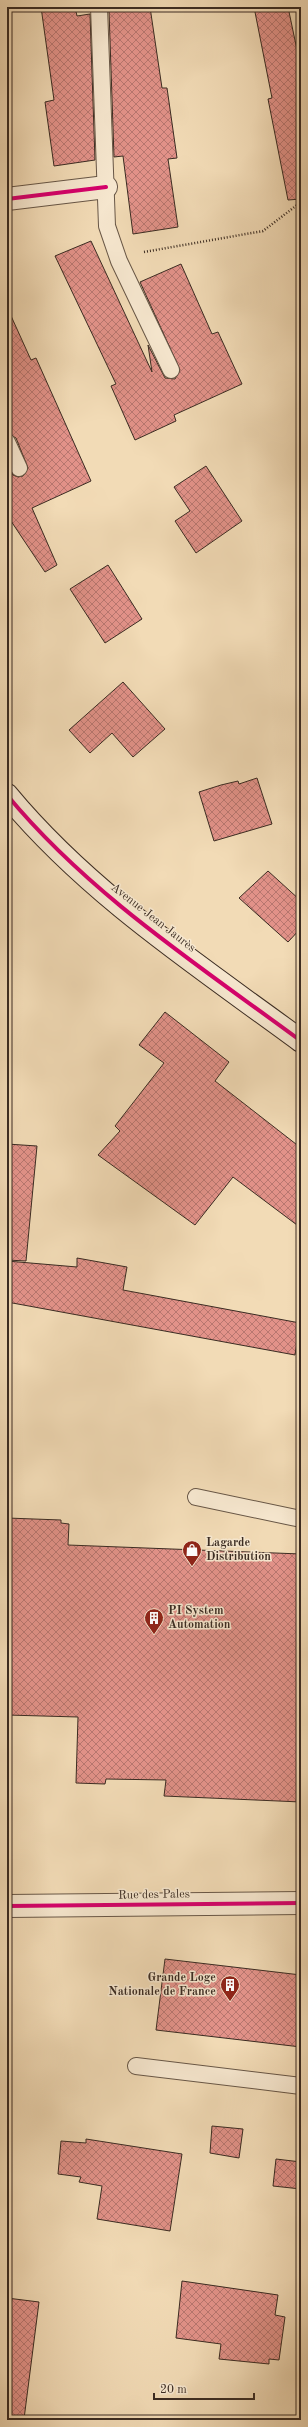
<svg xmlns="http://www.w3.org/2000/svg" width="308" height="2427" viewBox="0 0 308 2427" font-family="'Old Standard TT',serif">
	<defs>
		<pattern id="building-cross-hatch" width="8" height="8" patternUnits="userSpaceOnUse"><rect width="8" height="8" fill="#e29289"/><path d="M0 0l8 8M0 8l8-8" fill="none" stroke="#b87770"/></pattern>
	</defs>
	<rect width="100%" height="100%" fill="#f2dbb6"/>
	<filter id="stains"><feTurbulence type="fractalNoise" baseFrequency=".005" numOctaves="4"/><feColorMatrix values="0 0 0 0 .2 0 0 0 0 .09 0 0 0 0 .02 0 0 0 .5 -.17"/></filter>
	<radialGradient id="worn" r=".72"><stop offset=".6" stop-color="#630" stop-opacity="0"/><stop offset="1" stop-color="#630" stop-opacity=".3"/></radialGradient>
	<path fill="url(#building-cross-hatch)" stroke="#3a2b22" d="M 41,7 L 75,7 L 77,16 L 90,14 L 95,160 L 54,166 L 45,102 L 54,100 Z
		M 130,7 L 150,7 L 162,88 L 167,88 L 177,158 L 168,159 L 178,227 L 133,234 L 123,156 L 114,157 L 109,11 Z
		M 254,7 L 288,7 L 301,69 L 301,199 L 288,200 L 268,99 L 272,98 Z
		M 91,241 L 152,372 L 148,345 L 165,378 L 175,379 L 180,370 L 140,282 L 181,264 L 212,334 L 218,332 L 242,384 L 174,415 L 176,421 L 135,440 L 111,386 L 116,384 L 55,256 Z
		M 7,307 L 31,360 L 36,358 L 91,481 L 32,508 L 57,565 L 45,572 L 9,518 L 7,519 L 7,465 L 13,475 L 18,477 L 23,476 L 28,468 L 16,438 L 7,433 Z
		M 206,466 L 242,521 L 196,553 L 175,521 L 190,511 L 174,487 Z
		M 108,565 L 142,619 L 105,643 L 70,589 Z
		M 123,682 L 165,729 L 133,757 L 112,733 L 90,753 L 69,730 Z
		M 257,778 L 272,824 L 214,841 L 199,792 L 221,785 L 238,781 L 239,784 Z
		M 268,871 L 301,901 L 301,928 L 288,942 L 239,898 Z
		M 165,1012 L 229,1062 L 215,1081 L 301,1148 L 301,1228 L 233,1177 L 195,1225 L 98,1155 L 120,1131 L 115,1126 L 164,1063 L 139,1045 Z
		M 7,1144 L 37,1146 L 26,1261 L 7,1260 Z
		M 77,1258 L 127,1267 L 123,1290 L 300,1323 L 295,1355 L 7,1302 L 7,1261 L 77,1267 Z
		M 7,1518 L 61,1520 L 61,1523 L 69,1524 L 68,1545 L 301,1554 L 301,1802 L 164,1796 L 166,1780 L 106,1779 L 105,1784 L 76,1783 L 78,1717 L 7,1715 Z
		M 165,1959 L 301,1975 L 301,2047 L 156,2030 Z
		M 212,2126 L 243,2129 L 239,2158 L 210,2153 Z
		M 86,2139 L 182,2154 L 170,2231 L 97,2219 L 102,2186 L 79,2182 L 81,2177 L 58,2174 L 61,2141 L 86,2143 Z
		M 276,2159 L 301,2162 L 301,2189 L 273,2186 Z
		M 182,2281 L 278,2295 L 275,2315 L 285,2317 L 279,2360 L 269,2359 L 269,2364 L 219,2359 L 221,2344 L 176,2338 Z
		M 7,2298 L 39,2302 L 24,2419 L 7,2418 Z"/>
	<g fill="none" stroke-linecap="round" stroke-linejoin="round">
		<g stroke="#685747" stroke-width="18">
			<path id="lane" d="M 99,7 L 107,226 L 119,261 L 171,370
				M 7,442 L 19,468
				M 196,1497 L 301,1519
				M 136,2066 L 301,2086"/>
		</g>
		<g stroke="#685747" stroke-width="24">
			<path id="street" d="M 7,199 L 106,187
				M 7,1906 L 301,1903"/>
		</g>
		<g stroke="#3a2b22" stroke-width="24">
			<path id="secondary" d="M 7,795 C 89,894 198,965 301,1041"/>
		</g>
		<path stroke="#3a2b22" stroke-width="2.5" stroke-dasharray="1 2" stroke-linecap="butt" d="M 144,252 L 263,231 L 301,202"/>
		<use href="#lane" stroke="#f7e8d0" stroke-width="16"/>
		<use href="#street" stroke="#f7e8d0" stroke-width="22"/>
		<use href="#secondary" stroke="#f7e8d0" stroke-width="22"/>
		<g stroke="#f7e8d0" stroke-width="6">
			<path id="cycleway" d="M 7,199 L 106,187
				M 7,795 C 89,894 198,965 301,1041
				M 7,1906 L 301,1903"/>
		</g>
		<use href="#cycleway" stroke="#d6006c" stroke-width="4"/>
	</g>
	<defs>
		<g id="shop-pin" transform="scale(1)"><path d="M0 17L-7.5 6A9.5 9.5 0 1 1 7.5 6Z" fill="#8f2418" stroke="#f7e8d0"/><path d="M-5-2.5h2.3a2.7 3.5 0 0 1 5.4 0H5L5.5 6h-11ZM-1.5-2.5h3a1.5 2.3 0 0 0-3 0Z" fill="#fff"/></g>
		<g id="building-pin" transform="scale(1)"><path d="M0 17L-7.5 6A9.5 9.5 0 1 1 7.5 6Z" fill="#8f2418" stroke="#f7e8d0"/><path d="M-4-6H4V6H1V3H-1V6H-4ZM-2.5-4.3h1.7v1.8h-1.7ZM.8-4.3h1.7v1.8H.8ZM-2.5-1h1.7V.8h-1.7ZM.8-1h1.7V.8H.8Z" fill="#fff"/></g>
	</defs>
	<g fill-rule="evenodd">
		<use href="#shop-pin" x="192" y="1550"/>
		<use href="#building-pin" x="154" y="1618"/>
		<use href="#building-pin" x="230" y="1985"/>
	</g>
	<g text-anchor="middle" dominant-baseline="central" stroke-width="3" stroke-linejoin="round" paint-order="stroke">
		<g font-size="12" fill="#3a2b22" stroke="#f7e8d0">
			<text transform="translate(153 918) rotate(38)">Avenue Jean Jaurès</text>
			<text transform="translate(154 1895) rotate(-1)">Rue des Pales</text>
		</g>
		<g font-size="12" font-weight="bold" fill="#3a2b22" stroke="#f7e8d0" text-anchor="start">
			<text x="206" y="1543">Lagarde<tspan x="206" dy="14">Distribution</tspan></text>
			<text x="168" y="1611">PI System<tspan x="168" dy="14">Automation</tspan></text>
			<text x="216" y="1978" text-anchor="end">Grande Loge<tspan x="216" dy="14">Nationale de France</tspan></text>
		</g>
	</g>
	<rect width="308" height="2427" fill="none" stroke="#f2dbb6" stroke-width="24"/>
	<rect x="8" y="8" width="292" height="2411" fill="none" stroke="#3a2b22" stroke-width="2"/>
	<rect x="12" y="12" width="284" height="2403" fill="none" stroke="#3a2b22"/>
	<path d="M154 2393v6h100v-6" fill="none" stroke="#3a2b22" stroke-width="2"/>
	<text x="160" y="2393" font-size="12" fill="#3a2b22" stroke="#f7e8d0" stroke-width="3" paint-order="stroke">20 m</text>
	<rect width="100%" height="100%" filter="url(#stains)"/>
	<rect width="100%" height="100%" fill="url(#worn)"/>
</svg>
